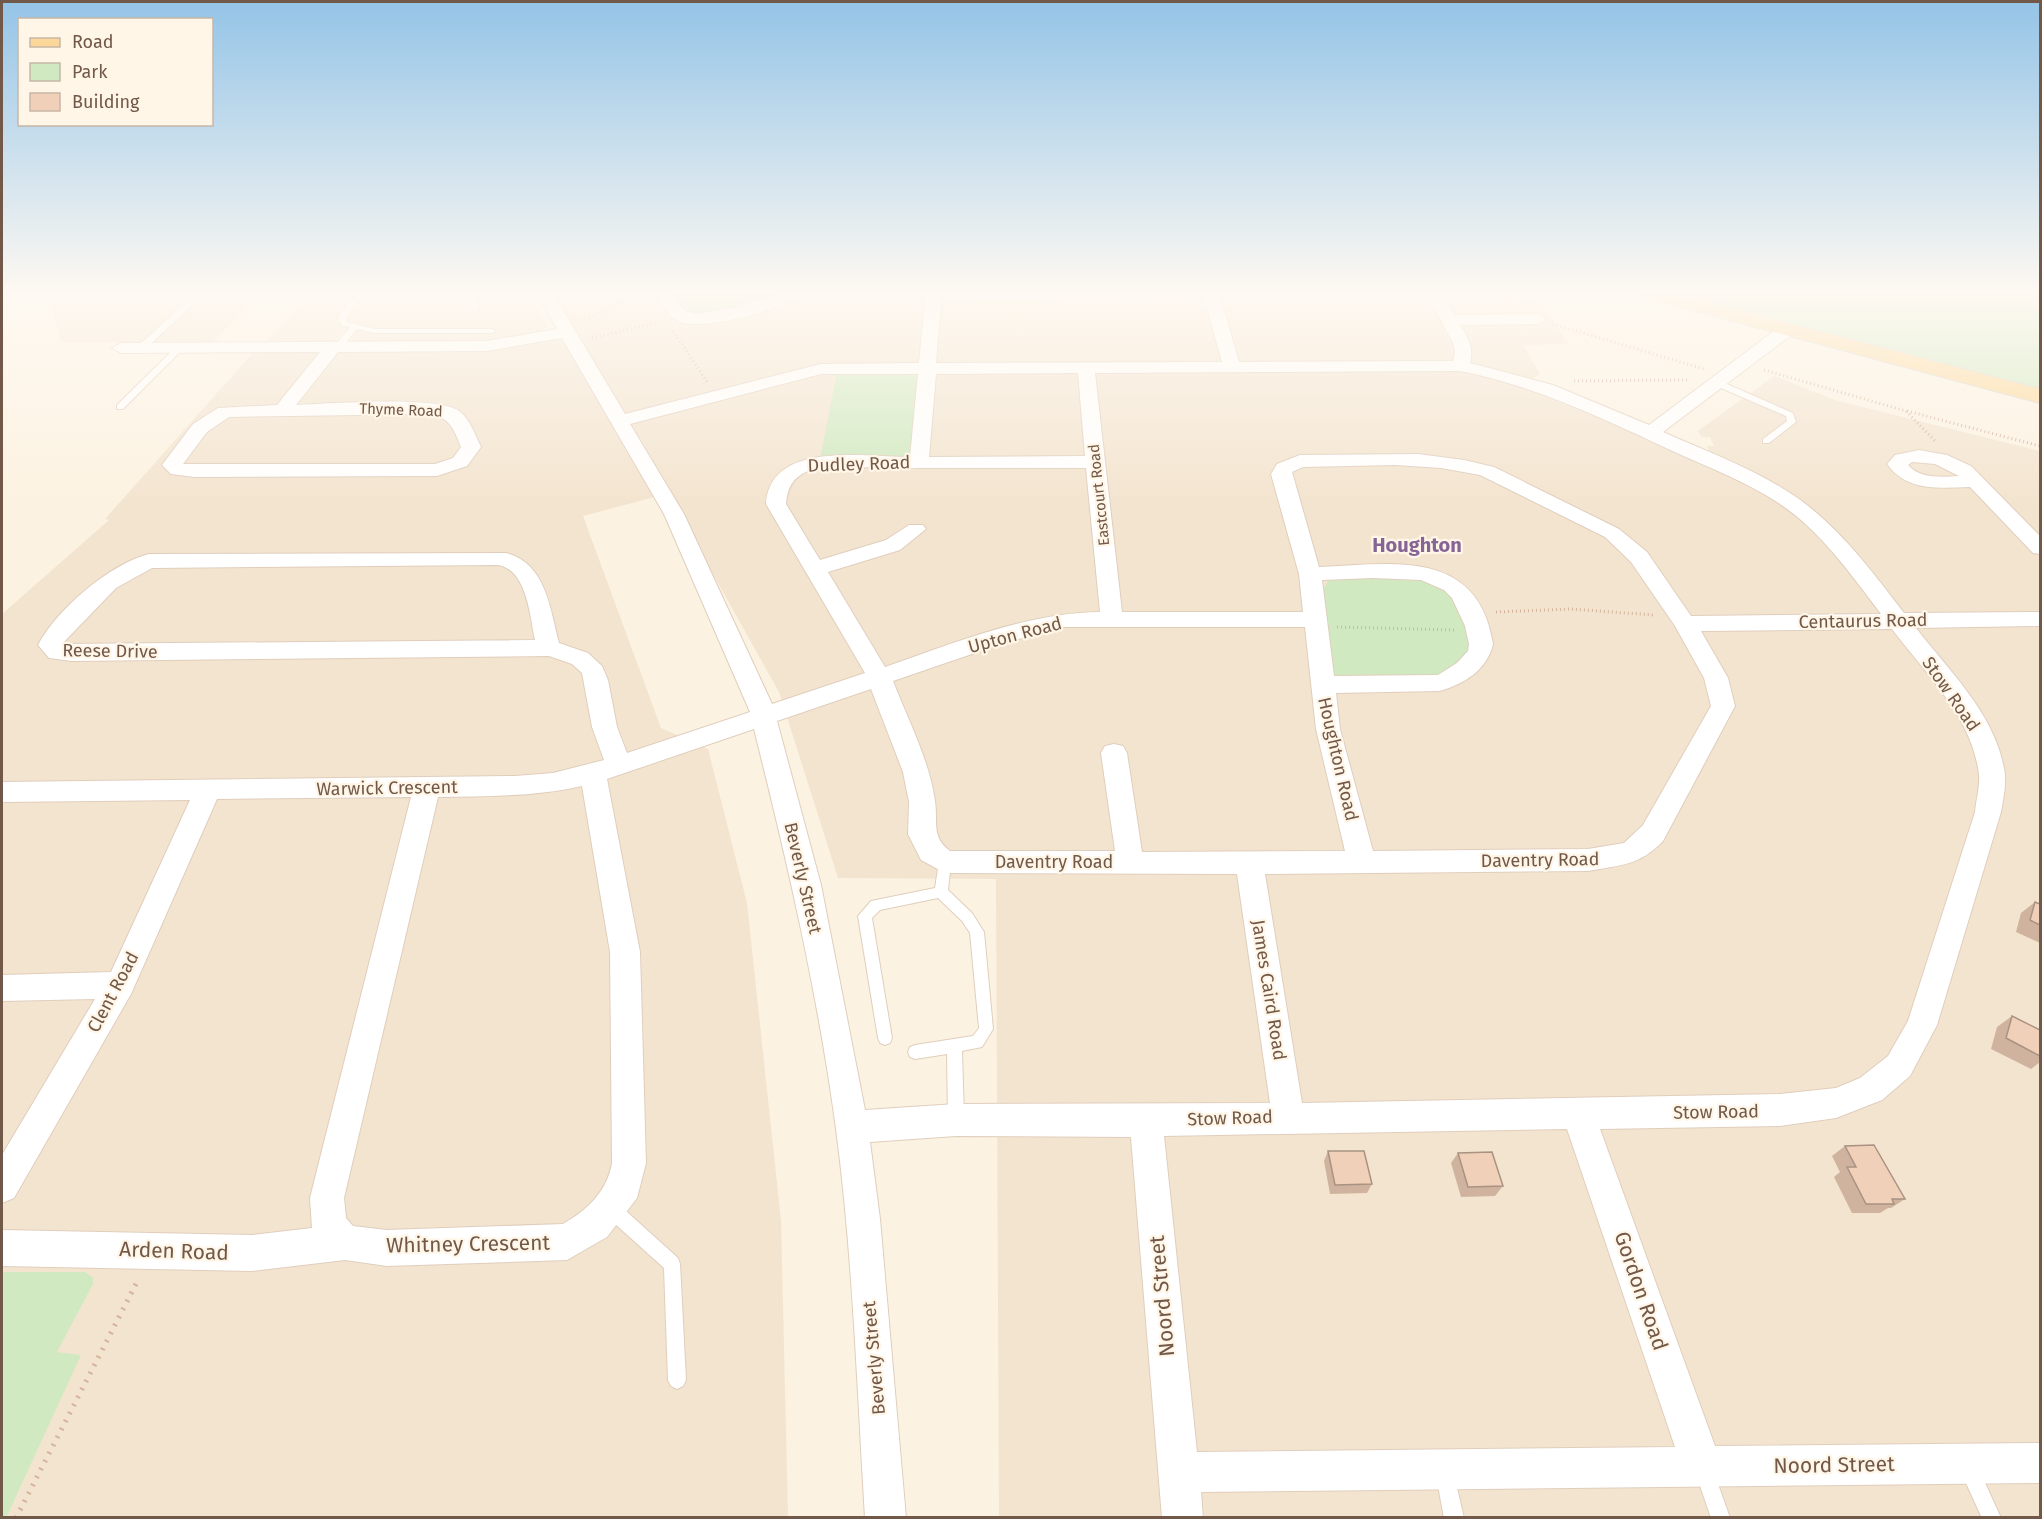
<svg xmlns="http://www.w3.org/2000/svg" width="2042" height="1519" viewBox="0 0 2042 1519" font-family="'Fira Sans',sans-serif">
	<rect width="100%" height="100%" fill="#fcf2e1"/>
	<path fill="#f3e4cf" d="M 48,292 L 261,292 L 213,342 L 61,342 Z
		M 311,292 L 528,292 L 547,326 L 541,331 L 502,341 L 351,341 L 358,330 L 345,330 L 336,341 L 267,341 Z
		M 543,292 L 1499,292 L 1542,304 L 1568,344 L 1523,345 L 1540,374 L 1530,381 L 1787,491 L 1740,464 L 1710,452 L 1707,446 L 1714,446 L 1710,437 L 1702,437 L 1698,431 L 1774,376 L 1838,401 L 2040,451 L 2040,1517 L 999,1517 L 996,879 L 838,878 L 779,692 L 682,519 L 662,495 L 583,516 L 661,728 L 708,749 L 747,903 L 781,1221 L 788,1517 L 2,1517 L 2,614 L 109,520 L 105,519 L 258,347 L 487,346 L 566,331 Z"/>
	<path fill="#d0e9c0" d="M 670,292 L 788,292 L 781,297 L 700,317 L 688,316 Z
		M 1669,292 L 2040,292 L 2040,390 Z
		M 837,372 L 918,376 L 911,453 L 904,457 L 820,459 Z
		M 1341,577 L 1424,578 L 1455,596 L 1472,647 L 1447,675 L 1341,678 L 1332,672 L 1323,590 L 1328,581 Z
		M 2,1272 L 85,1272 L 93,1278 L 93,1284 L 57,1352 L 81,1355 L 6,1518 L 2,1517 Z"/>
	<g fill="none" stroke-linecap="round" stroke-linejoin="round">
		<g stroke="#e0cebd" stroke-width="2">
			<path id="service" d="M 358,292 L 366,292 L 346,317 L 347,322 L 374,329 L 492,329 L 496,331 L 492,333 L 374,333 L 357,329 L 341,349 L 335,349 L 334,347 L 350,327 L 341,325 L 338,317 Z
				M 467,292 L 475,292 L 479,310 L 472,308 Z
				M 189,300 L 196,302 L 144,350 L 138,350 L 138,346 Z
				M 177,346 L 184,348 L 123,409 L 117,409 L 117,405 Z
				M 1714,381 L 1720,381 L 1793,413 L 1796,422 L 1769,443 L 1763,443 L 1763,439 L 1787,421 L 1786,416 L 1714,385 Z
				M 945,857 L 950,858 L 951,862 L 948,890 L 972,913 L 984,932 L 993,1029 L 982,1047 L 962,1051 L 964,1119 L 961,1124 L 956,1126 L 951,1124 L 948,1119 L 947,1054 L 915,1059 L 910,1057 L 908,1052 L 910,1047 L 915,1045 L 973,1036 L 979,1028 L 970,933 L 962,921 L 938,898 L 880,910 L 872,918 L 892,1038 L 890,1043 L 885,1045 L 880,1043 L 878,1038 L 858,916 L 871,901 L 935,888 L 939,862 L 940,858 Z
				M 610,1200 L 616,1202 L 678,1258 L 680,1264 L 686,1380 L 683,1386 L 677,1389 L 671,1386 L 668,1380 L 664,1268 L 604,1214 L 602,1208 L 604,1202 Z
				M 1969,1461 L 1976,1463 L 2001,1518 L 1982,1518 L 1960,1470 L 1962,1463 Z
				M 1704,1462 L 1711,1464 L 1730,1518 L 1711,1518 L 1695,1471 L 1697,1464 Z
				M 1445,1466 L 1452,1468 L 1454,1475 L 1464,1518 L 1444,1518 L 1436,1475 L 1438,1468 Z"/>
		</g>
		<g stroke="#e0cebd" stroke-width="2">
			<path id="minor" d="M 536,292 L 552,292 L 625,414 L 821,364 L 919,363 L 926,292 L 1252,292 L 1244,297 L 1220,297 L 1239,362 L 1453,361 L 1455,352 L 1453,343 L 1426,292 L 1442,292 L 1455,315 L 1538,314 L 1546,319 L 1538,324 L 1460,325 C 1468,338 1474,347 1470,363 L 1553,385 L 1649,425 L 1782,325 L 1794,325 L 1796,329 L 1794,333 L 1663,432 C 1710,453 1761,471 1803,502 C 1843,532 1874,574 1904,613 L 2040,612 L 2040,626 L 1916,628 C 1950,672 1998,717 2005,775 C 2006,787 2003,800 2001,812 L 1937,1025 L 1910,1076 L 1882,1100 L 1836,1118 L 1780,1126 L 1600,1129 L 1715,1446 L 2040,1443 L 2040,1483 L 1201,1492 L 1203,1518 L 1162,1518 L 1131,1137 L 956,1136 L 870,1142 L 880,1219 L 906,1518 L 865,1518 C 857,1388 853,1257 836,1129 C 818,994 787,861 754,729 L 607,779 L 640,952 L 646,1163 L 637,1198 L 607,1237 L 567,1260 L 387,1266 L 345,1260 L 252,1271 L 2,1266 L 2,1230 L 252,1235 L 312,1228 L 310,1198 L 411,797 L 217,799 L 131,994 L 14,1198 L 2,1203 L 2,1155 L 95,999 L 2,1001 L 2,975 L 111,972 L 190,800 L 2,802 L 2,782 L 515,776 L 553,773 L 604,760 L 592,727 L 582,673 L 572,664 L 549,656 L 72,661 L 49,658 L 38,645 C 57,609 110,564 149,554 L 506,553 C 546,563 550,609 559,643 L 588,653 L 602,666 L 608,680 L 617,727 L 627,753 L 750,712 L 664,514 L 562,338 L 487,351 L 338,352 L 296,405 C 328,404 437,395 459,411 C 470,419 475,435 481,447 L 467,466 L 437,476 L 194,477 L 171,474 L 162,465 L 193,424 L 218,408 L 277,405 L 320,352 L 121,353 L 112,348 L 121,343 L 487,341 L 557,329 ZM 1204,297 L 1222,362 L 936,363 L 941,299 ZM 1460,371 C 1537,386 1606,420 1677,453 C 1719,472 1765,489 1801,520 C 1832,547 1856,581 1881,614 L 1691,616 L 1647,552 L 1619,529 L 1494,467 L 1464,460 L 1418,454 L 1300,455 L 1277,464 L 1271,474 L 1299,574 L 1303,612 L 1122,612 L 1095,373 ZM 1078,373 L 1085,456 L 929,457 L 936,374 ZM 821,374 L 918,374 L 910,457 C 865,457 770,440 766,504 L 865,673 L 772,704 L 684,514 L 630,424 ZM 428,414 C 449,416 454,429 461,447 L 453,458 L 435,464 L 183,464 L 207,432 L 229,417 ZM 1395,465 L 1441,468 L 1480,475 L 1605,537 L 1631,562 L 1675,626 L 1704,678 L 1711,706 L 1643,825 L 1624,843 L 1588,849 L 1373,851 L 1340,729 L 1336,693 L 1440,691 C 1464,684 1487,670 1493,644 C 1478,547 1391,564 1319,567 L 1292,472 L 1303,467 ZM 921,468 L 1086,468 L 1100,612 C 1026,613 954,643 885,667 L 828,572 L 900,550 L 926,529 L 923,525 L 909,525 L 886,540 L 820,560 L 786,504 C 787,488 793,477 808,471 C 822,464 899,469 921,468 ZM 497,565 C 527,568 530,617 535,640 L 62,644 L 116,588 L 152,568 ZM 1373,578 L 1421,580 L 1444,590 L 1452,598 L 1465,626 L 1469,644 L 1468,651 L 1457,663 L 1438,675 L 1334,676 L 1322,580 ZM 1064,627 L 1305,627 L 1316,729 L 1345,851 L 1142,852 L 1127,753 L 1123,746 L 1114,744 L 1105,746 L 1101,753 L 1115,851 L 950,851 C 931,837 938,822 935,801 C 929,759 908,720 893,681 L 1004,643 ZM 1892,629 C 1925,673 1973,718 1979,775 C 1980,787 1976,800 1975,812 L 1908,1021 L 1888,1056 L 1860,1078 L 1836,1088 L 1780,1094 L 1302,1103 L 1265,874 L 1588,871 C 1620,865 1639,866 1663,841 L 1735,706 L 1728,678 L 1701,631 ZM 871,689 L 903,772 L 909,802 L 908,834 L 921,860 L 945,873 L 1237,874 L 1270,1103 L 956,1104 L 865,1110 L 821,885 L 777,721 ZM 582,786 L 610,952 L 612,1163 C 607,1192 587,1210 563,1224 L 387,1230 L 353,1226 L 346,1218 L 344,1198 L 438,797 C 487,796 534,797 582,786 ZM 1567,1129 L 1675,1447 L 1197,1452 L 1164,1136 Z
				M 654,292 L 670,292 L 685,311 L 695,314 L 740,307 L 784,292 L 802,292 C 789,310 697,332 678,321 C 667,315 661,302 654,292 Z
				M 1919,450 L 1947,455 L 1971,466 L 2040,536 L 2040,554 L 2033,553 L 1970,487 C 1939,488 1907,492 1887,464 L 1895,455 ZM 1912,462 L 1935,464 L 1959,476 C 1941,477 1920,479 1908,465 Z"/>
		</g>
		<g stroke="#dad4cf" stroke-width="2">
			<path id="primary" d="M 1636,292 L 1669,292 L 2040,389 L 2040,403 L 1639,296 Z"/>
		</g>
		<path stroke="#d5b39c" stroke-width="3" stroke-dasharray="1 3" stroke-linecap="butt" d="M 1484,292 L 1515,301
			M 581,321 L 609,309 L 636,292
			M 1553,324 L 1704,369
			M 673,331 L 707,382
			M 592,338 L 660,322
			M 1764,370 L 1906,411 L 1936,442
			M 1574,381 L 1690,380
			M 1907,411 L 2040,446
			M 1496,612 L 1571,609 L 1653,615
			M 1337,627 L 1455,630"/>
		<path stroke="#d5b39c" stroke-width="5" stroke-dasharray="2 7" stroke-linecap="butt" d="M 16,1518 L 138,1280"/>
		<use href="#service" fill="#fff" fill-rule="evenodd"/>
		<use href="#minor" fill="#fff" fill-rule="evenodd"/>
		<use href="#primary" fill="#fbd899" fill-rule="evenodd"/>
	</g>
	<path fill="#cfb39f" d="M 2035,902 L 2040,904 L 2040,943 L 2016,932 L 2021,913 Z
		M 2012,1016 L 2040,1030 L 2040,1062 L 2031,1069 L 1991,1049 L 1997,1027 Z
		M 1845,1146 L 1905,1199 L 1891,1208 L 1888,1208 L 1880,1213 L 1852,1213 L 1834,1177 L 1840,1172 L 1832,1156 Z
		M 1328,1151 L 1372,1184 L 1367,1193 L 1330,1194 L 1324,1161 Z
		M 1458,1153 L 1503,1186 L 1495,1196 L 1461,1197 L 1451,1163 Z"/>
	<path fill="#f1d0b9" stroke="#a99282" stroke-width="1.5" d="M 2035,902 L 2040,904 L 2040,925 L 2030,920 Z
		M 2012,1016 L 2040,1030 L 2040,1056 L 2006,1038 Z
		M 1874,1145 L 1905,1199 L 1892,1199 L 1894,1204 L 1866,1204 L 1847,1167 L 1856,1167 L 1845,1146 Z
		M 1328,1151 L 1364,1151 L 1372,1184 L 1335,1185 Z
		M 1492,1152 L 1503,1186 L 1468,1187 L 1458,1153 Z"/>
	<linearGradient id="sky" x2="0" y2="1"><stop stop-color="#94c4e7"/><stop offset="0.58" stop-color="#fef9f2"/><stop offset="1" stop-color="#fef9f2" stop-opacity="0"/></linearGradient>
	<rect width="2042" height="504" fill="url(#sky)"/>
	<g text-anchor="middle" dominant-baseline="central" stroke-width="4.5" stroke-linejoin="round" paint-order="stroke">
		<g font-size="15" fill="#725848" stroke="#fff6e7">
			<text transform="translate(401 410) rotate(2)">Thyme Road</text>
			<text transform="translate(1099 495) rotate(-96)">Eastcourt Road</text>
		</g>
		<g font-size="18" fill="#725848" stroke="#fff6e7">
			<text transform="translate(859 464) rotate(-2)">Dudley Road</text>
			<text transform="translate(1863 621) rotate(-1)">Centaurus Road</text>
			<text transform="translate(1015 635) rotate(-15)">Upton Road</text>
			<text transform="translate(110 651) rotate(1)">Reese Drive</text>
			<text transform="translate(1951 694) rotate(55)">Stow Road</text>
			<text transform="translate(1338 759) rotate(77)">Houghton Road</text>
			<text transform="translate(387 788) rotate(-1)">Warwick Crescent</text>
			<text transform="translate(1540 860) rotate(-1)">Daventry Road</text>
			<text x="1054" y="862">Daventry Road</text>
			<text transform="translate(803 878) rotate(77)">Beverly Street</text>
			<text transform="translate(1269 990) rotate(81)">James Caird Road</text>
			<text transform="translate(113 992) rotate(-62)">Clent Road</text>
			<text transform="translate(1716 1112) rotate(-1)">Stow Road</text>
			<text transform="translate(1230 1118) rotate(-2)">Stow Road</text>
			<text transform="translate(874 1358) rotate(-95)">Beverly Street</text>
		</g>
		<g font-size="20" font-weight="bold" fill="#866496" stroke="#fff6e7">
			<text x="1417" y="545">Houghton</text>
		</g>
		<g font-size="21" fill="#725848" stroke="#fff6e7">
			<text transform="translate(468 1244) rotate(-1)">Whitney Crescent</text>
			<text transform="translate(174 1251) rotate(2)">Arden Road</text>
			<text transform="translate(1641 1291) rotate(71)">Gordon Road</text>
			<text transform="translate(1162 1296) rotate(-95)">Noord Street</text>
			<text transform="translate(1834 1465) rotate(-1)">Noord Street</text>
		</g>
	</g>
	<rect width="2042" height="1519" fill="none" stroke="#725848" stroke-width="6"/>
	<rect x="18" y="18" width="195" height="108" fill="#fff6e7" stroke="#c7b7a7" stroke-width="1.5"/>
	<rect x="30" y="38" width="30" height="9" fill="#fbd899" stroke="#c7b7a7" stroke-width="1.5"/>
	<text x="72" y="48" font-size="18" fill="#725848">Road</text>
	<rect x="30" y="63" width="30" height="18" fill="#d0e9c0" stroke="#c7b7a7" stroke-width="1.5"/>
	<text x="72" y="78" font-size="18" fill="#725848">Park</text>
	<rect x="30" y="93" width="30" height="18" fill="#f1d0b9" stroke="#c7b7a7" stroke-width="1.5"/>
	<text x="72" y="108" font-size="18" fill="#725848">Building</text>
</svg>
